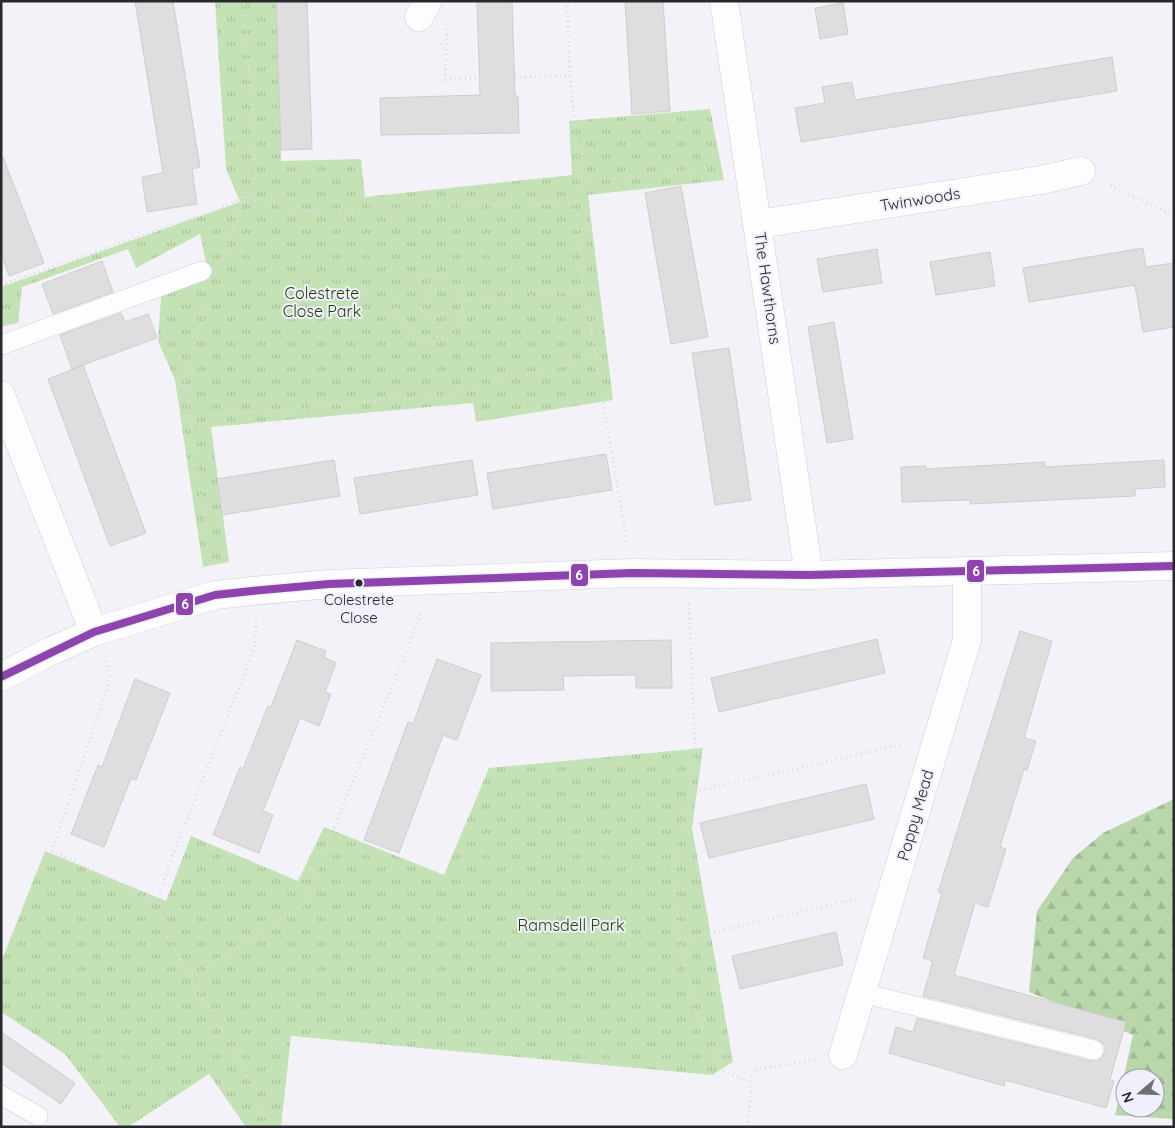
<svg xmlns="http://www.w3.org/2000/svg" width="1175" height="1128" viewBox="0 0 1175 1128" font-family="Quicksand,sans-serif">
	<defs>
		<pattern id="grass-tufts" width="24" height="20" patternUnits="userSpaceOnUse" patternTransform="scale(1.25)"><rect width="24" height="20" fill="#c5e2b6"/><path d="M3 7l-1-3M5 7V3M7 7l1-3M15 17l-1-3M17 17v-4M19 17l1-3" fill="none" stroke="#a9c29d"/></pattern>
		<pattern id="forest-firs" width="22" height="20" patternUnits="userSpaceOnUse" patternTransform="scale(1.25)"><rect width="22" height="20" fill="#bad7ab"/><path d="M5 1l3.5 6h-7zM16 11l3.5 6h-7z" fill="#a0b993"/></pattern>
	</defs>
	<rect width="100%" height="100%" fill="#f3f2f9"/>
	<path fill="url(#grass-tufts)" d="M 215,1 L 280,1 L 281,161 L 361,159 L 365,197 L 572,175 L 569,121 L 710,109 L 724,180 L 588,195 L 613,400 L 476,422 L 473,403 L 211,427 L 229,562 L 203,567 L 175,380 L 158,341 L 161,297 L 209,278 L 200,234 L 136,268 L 128,249 L 22,287 L 18,323 L 1,327 L 1,287 L 240,202 L 226,169 Z
		M 703,748 L 692,828 L 733,1062 L 712,1075 L 291,1036 L 281,1127 L 246,1127 L 209,1074 L 128,1127 L 120,1127 L 65,1054 L 1,1012 L 1,962 L 45,851 L 166,901 L 191,836 L 298,881 L 324,827 L 444,875 L 489,768 Z"/>
	<path fill="url(#forest-firs)" fill-rule="evenodd" d="M 1174,799 L 1174,1119 L 1115,1115 L 1133,1035 L 1029,992 L 1037,911 L 1073,858 L 1103,833 ZM 1125,1078 L 1155,1078 L 1155,1108 L 1125,1108 Z"/>
	<path fill="#e0ddde" stroke="#cfcdce" d="M 135,1 L 173,1 L 200,167 L 192,169 L 197,204 L 147,212 L 142,177 L 163,173 Z
		M 276,1 L 307,1 L 312,149 L 281,150 Z
		M 477,1 L 512,1 L 515,96 L 518,96 L 519,133 L 381,135 L 380,98 L 480,95 Z
		M 625,1 L 663,1 L 670,111 L 632,114 Z
		M 843,3 L 848,34 L 820,39 L 815,8 Z
		M 1112,57 L 1117,91 L 801,142 L 795,108 L 825,103 L 822,87 L 852,82 L 855,100 Z
		M 1,157 L 3,157 L 44,263 L 9,276 L 1,253 Z
		M 681,186 L 708,337 L 671,344 L 645,193 Z
		M 1143,248 L 1146,267 L 1174,263 L 1174,327 L 1143,332 L 1135,285 L 1029,302 L 1023,268 Z
		M 877,249 L 882,283 L 823,292 L 817,259 Z
		M 990,252 L 995,286 L 936,295 L 930,262 Z
		M 102,261 L 113,292 L 53,314 L 42,284 Z
		M 121,313 L 125,322 L 148,314 L 157,338 L 72,369 L 60,335 Z
		M 834,322 L 853,439 L 827,443 L 808,327 Z
		M 729,348 L 751,500 L 715,505 L 692,353 Z
		M 83,365 L 146,533 L 110,546 L 48,379 Z
		M 606,454 L 612,490 L 493,509 L 487,473 Z
		M 334,460 L 340,496 L 222,515 L 217,479 Z
		M 472,460 L 478,495 L 360,514 L 354,478 Z
		M 1164,460 L 1165,487 L 1135,489 L 1135,496 L 970,504 L 970,500 L 902,502 L 901,467 L 926,466 L 926,469 L 1045,462 L 1045,467 Z
		M 1020,631 L 1052,641 L 1024,738 L 1036,741 L 1027,770 L 1024,769 L 1000,847 L 1006,849 L 988,907 L 975,903 L 954,975 L 1126,1022 L 1110,1080 L 1114,1081 L 1106,1108 L 1005,1080 L 1004,1086 L 889,1053 L 896,1027 L 913,1032 L 917,1018 L 1091,1061 L 1098,1061 L 1105,1053 L 1105,1046 L 1097,1039 L 923,996 L 933,961 L 923,958 L 942,893 L 938,892 Z
		M 877,639 L 885,673 L 719,712 L 711,678 Z
		M 297,640 L 326,651 L 324,657 L 336,663 L 325,692 L 331,694 L 319,726 L 300,718 L 263,811 L 273,815 L 259,853 L 213,835 L 240,767 L 243,769 L 268,706 L 271,707 Z
		M 671,640 L 672,688 L 636,688 L 636,675 L 563,676 L 564,690 L 491,691 L 491,643 Z
		M 437,659 L 481,675 L 457,740 L 443,735 L 399,853 L 364,840 L 408,722 L 413,724 Z
		M 135,679 L 170,693 L 136,780 L 131,778 L 104,847 L 71,834 L 98,765 L 102,767 Z
		M 866,784 L 874,819 L 709,858 L 700,823 Z
		M 836,932 L 843,965 L 740,989 L 732,956 Z
		M 1,1032 L 75,1083 L 61,1104 L 1,1063 Z"/>
	<g fill="none" stroke-linecap="round" stroke-linejoin="round">
		<g stroke="#cfcfd4" stroke-width="20">
			<path id="service" d="M 1,345 L 202,271
				M 862,993 L 1094,1050
				M 1,1095 L 38,1116"/>
		</g>
		<g stroke="#cfcfd4" stroke-width="29">
			<path id="minor" d="M 724,1 L 809,575
				M 419,17 L 428,1
				M 759,224 L 1041,180 L 1081,171
				M 1,395 L 94,632
				M 1,677 L 49,652 L 94,632 L 215,595 L 252,591 L 329,584 L 632,573 L 809,575 L 1174,566
				M 843,1055 L 967,640 L 967,572"/>
		</g>
		<path stroke="#dcdcde" stroke-width="3" stroke-dasharray="1 4" stroke-linecap="butt" d="M 567,1 L 570,76
			M 447,29 L 445,79 L 570,76 L 580,182 L 574,203 L 585,291 L 627,544
			M 437,40 L 446,50
			M 580,182 L 718,167
			M 1106,183 L 1174,216
			M 223,259 L 244,197 L 256,174 L 244,1
			M 428,276 L 431,297
			M 1,285 L 218,209 L 244,197 L 301,211 L 574,203
			M 211,295 L 184,374 L 211,565
			M422 307a11 11 0 1 1 22 0a11 11 0 1 1-22 0Z
			M 462,301 C 453,274 421,264 403,290 C 388,310 403,335 424,341 C 450,348 464,322 462,301 L 585,291
			M 433,317 L 437,340
			M 190,418 L 450,394 L 596,356
			M 689,603 L 695,749 L 688,804 L 672,867 L 681,952 L 694,1008 L 720,1070 L 751,1082
			M 256,621 L 255,647 L 169,865 L 160,895 L 161,926 L 255,1088 L 267,1127
			M 105,661 L 110,674 L 106,692 L 52,851 L 160,904
			M 690,793 L 904,744
			M 680,940 L 859,898
			M 192,976 L 302,907 L 420,617 L 421,610
			M 748,1127 L 752,1070 L 815,1060"/>
		<use href="#service" stroke="#fdfdfe" stroke-width="19"/>
		<use href="#minor" stroke="#fdfdfe" stroke-width="28"/>
		<g stroke="#f0effc" stroke-width="11">
			<path id="bus-1" d="M 1,677 L 94,632 L 215,595 L 252,591 L 329,584 L 632,573 L 809,575 L 1174,566"/>
		</g>
		<use href="#bus-1" stroke="#8e44ad" stroke-width="8"/>
	</g>
	<circle fill="#29292d" stroke="#f0effc" stroke-width="2" cx="359" cy="583" r="4.5"/>
	<g text-anchor="middle" dominant-baseline="central" stroke-width="4" stroke-linejoin="round" paint-order="stroke">
		<g font-size="15" fill="#29292d" stroke="#f0effc">
			<text x="359" y="599">Colestrete<tspan x="359" dy="18">Close</tspan></text>
		</g>
		<g font-size="16" fill="#29292d" stroke="#f0effc">
			<text transform="translate(920 199) rotate(-9)">Twinwoods</text>
			<text transform="translate(768 288) rotate(82)">The Hawthorns</text>
			<text transform="translate(915 815) rotate(-74)">Poppy Mead</text>
		</g>
		<g font-size="16" fill="#1d3e00" stroke="#f0effc">
			<text x="322" y="293">Colestrete<tspan x="322" dy="18">Close Park</tspan></text>
			<text x="571" y="925">Ramsdell Park</text>
		</g>
	</g>
	<g stroke="#f0effc" stroke-width="2">
		<rect x="966" y="559" width="19" height="24" rx="5" fill="#8e44ad"/>
		<rect x="570" y="563" width="19" height="24" rx="5" fill="#8e44ad"/>
		<rect x="175" y="592" width="19" height="24" rx="5" fill="#8e44ad"/>
	</g>
	<g font-size="14" text-anchor="middle" font-weight="bold" fill="#fff">
		<text x="976" y="576">6</text>
		<text x="579" y="580">6</text>
		<text x="185" y="609">6</text>
	</g>
	<rect width="1175" height="1128" fill="none" stroke="#29292d" stroke-width="5"/>
	<g transform="translate(1140 1093) rotate(251)"><circle r="24" fill="#f0effc" stroke="#a0a0a9"/>
	<path d="M0-4L9 19L0 12L-9 19Z" fill="#706f74"/>
	<text y="-8" font-size="14" font-weight="bold" text-anchor="middle" fill="#29292d">N</text>
	</g>
</svg>
